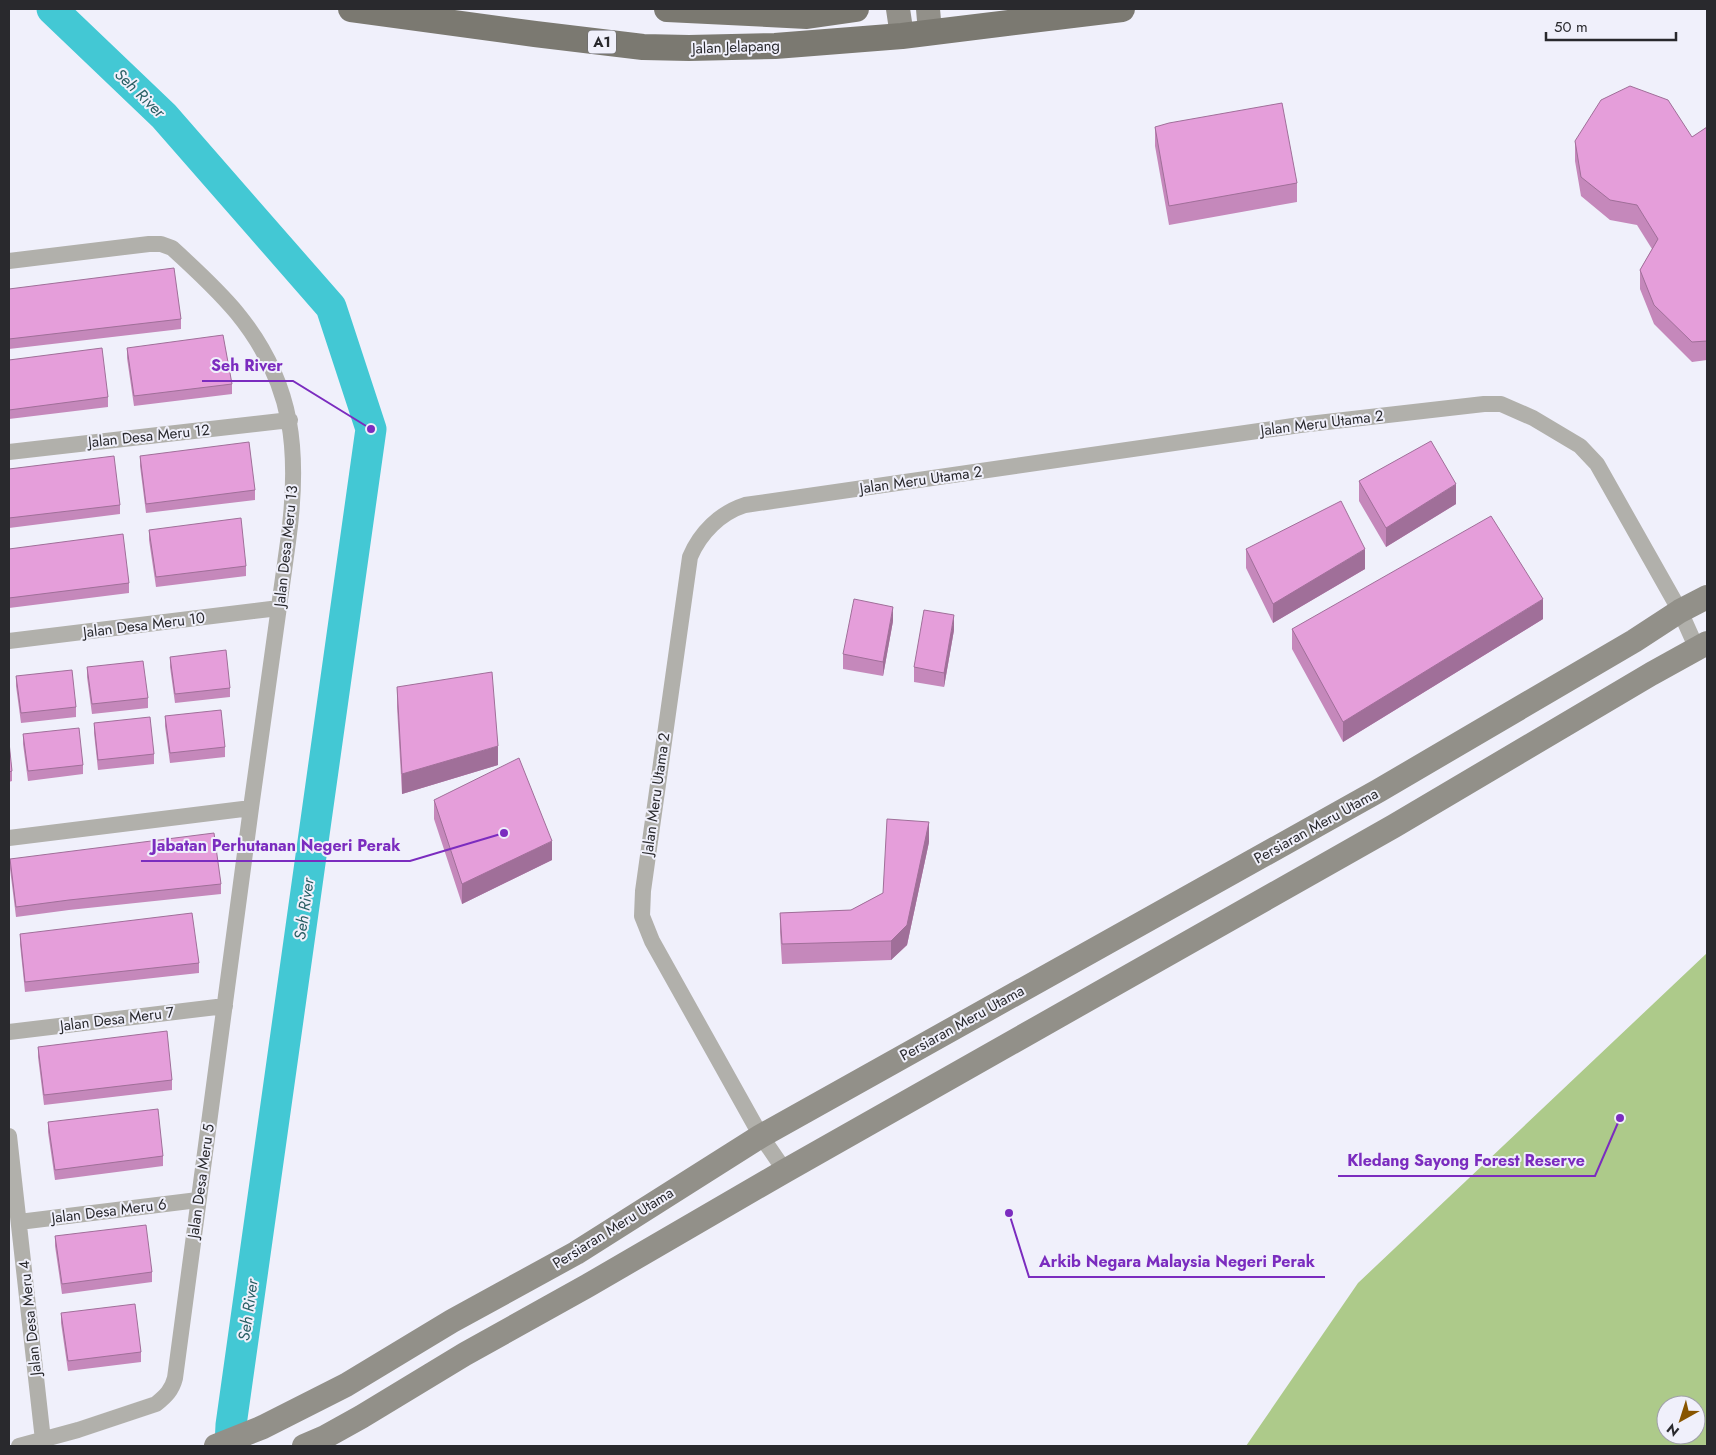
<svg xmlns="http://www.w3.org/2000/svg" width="1716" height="1455" viewBox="0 0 1716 1455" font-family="Jost,sans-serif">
	<rect width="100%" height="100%" fill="#f0f0fb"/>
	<path fill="#adca8a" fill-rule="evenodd" d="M 1707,953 L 1707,1446 L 1246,1446 L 1358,1283 ZM 1666,1405 L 1696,1405 L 1696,1435 L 1666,1435 Z"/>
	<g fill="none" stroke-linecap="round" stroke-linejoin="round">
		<path stroke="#43c8d4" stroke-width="31" d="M 52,9 L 164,116 L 331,307 L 371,429 L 231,1425 L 230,1446"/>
		<path stroke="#b1b0ab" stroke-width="16" d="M 9,261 L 149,244 L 161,244 L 172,248 C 194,268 218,290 237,313 C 295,384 300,454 288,542 L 251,808 L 175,1378 C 172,1390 166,1396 156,1404 L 78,1430 L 19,1446
			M 9,452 L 290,420
			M 9,641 L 279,608
			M 9,838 L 251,808
			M 9,1032 L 225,1006
			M 9,1136 L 43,1440
			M 785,1171 L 761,1136 L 652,941 L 642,916 L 643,891 L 690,557 C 700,533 720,513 745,505 L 1300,425 L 1484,404 L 1501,404 L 1533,418 L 1580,446 L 1597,464 L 1680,611 L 1697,649
			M 19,1222 L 198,1200"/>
		<path stroke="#929089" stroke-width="24" d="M 898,9 L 902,36
			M 928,9 L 930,32
			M 216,1446 L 263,1427 L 346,1385 L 452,1321 L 576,1253 L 761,1136 L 1378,791 L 1634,641 L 1680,611 L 1707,597
			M 304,1446 L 325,1437 L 361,1417 L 465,1354 L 587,1286 L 785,1171 L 1394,826 L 1651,674 L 1707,643"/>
		<path stroke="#7b7971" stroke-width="26" d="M 351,9 L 535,34 L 643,47 L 689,48 L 775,46 L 902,36 L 1122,9
			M 667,9 L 807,16 L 856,9"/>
	</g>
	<path fill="#c588bb" d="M 1155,127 L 1297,183 L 1297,202 L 1169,225 L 1155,146 Z
		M 1707,127 L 1707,360 L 1692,362 L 1654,324 L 1640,289 L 1640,270 L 1652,249 L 1637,225 L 1610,220 L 1581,196 L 1575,161 L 1575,141 L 1692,137 Z
		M 9,289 L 181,319 L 181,329 L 9,349 Z
		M 127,348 L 232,384 L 232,394 L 134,406 L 127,358 Z
		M 9,360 L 108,397 L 108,407 L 9,419 Z
		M 140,456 L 255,490 L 255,500 L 146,513 L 140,466 Z
		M 9,469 L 120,505 L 120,514 L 9,528 Z
		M 1359,481 L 1456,504 L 1386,547 L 1359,501 Z
		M 149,530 L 246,566 L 246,576 L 156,587 L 149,540 Z
		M 9,549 L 129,583 L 129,593 L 9,608 Z
		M 1246,549 L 1365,569 L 1273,623 L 1246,568 Z
		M 1543,619 L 1343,742 L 1292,649 L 1292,629 Z
		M 893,621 L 883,676 L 843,669 L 843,654 Z
		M 954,630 L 944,687 L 914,682 L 914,667 Z
		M 170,657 L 230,688 L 230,697 L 175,703 L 170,667 Z
		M 87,667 L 148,698 L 148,708 L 92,714 L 87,677 Z
		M 16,676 L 76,707 L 76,717 L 21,723 L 16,686 Z
		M 397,687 L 498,765 L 402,794 L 397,707 Z
		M 165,716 L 225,747 L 225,757 L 170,763 L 165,726 Z
		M 94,723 L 154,754 L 154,764 L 98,770 L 94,733 Z
		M 23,734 L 83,765 L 83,774 L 28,781 L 23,744 Z
		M 9,742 L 12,771 L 12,781 L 9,782 Z
		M 434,800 L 552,860 L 462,904 L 434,819 Z
		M 929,842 L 907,945 L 891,960 L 782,964 L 780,932 L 780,913 L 851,910 L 883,893 Z
		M 10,859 L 221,884 L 221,894 L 69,910 L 16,917 L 10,869 Z
		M 20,934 L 199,963 L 199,973 L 25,992 L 20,944 Z
		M 38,1047 L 172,1080 L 172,1090 L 44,1105 L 38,1057 Z
		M 48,1122 L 163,1156 L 163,1166 L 55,1180 L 48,1132 Z
		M 55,1236 L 152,1272 L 152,1282 L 62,1294 L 55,1246 Z
		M 61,1313 L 141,1352 L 141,1362 L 68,1371 L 61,1323 Z"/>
	<path fill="#a06f99" d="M 1456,484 L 1456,504 L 1386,547 L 1386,528 Z
		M 1365,549 L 1365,569 L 1273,623 L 1273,604 Z
		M 1543,599 L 1543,619 L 1343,742 L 1343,722 Z
		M 893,607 L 893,621 L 883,676 L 883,662 Z
		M 954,615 L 954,630 L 944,687 L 944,673 Z
		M 498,746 L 498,765 L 402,794 L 402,774 Z
		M 929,822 L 929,842 L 907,945 L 891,960 L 891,941 Z
		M 552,841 L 552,860 L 462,904 L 462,884 Z"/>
	<path fill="#e59eda" stroke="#a06f99" d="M 1630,86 L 1668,100 L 1692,137 L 1707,127 L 1707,341 L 1692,342 L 1654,305 L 1640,270 L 1658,239 L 1637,205 L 1610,200 L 1581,177 L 1575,141 L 1601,100 Z
		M 1282,103 L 1297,183 L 1169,206 L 1155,127 L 1169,123 Z
		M 174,268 L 181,319 L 9,339 L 9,289 Z
		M 223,335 L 232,384 L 134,396 L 127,348 Z
		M 102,348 L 108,397 L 9,410 L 9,360 Z
		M 1431,441 L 1456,484 L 1386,528 L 1359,481 Z
		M 249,442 L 255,490 L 146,504 L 140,456 Z
		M 114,456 L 120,505 L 9,518 L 9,469 Z
		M 1341,501 L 1365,549 L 1273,604 L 1246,549 Z
		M 1491,516 L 1543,599 L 1343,722 L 1292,629 Z
		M 241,518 L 246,566 L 156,577 L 149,530 Z
		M 123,534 L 129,583 L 9,598 L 9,549 Z
		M 854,599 L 893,607 L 883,662 L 843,654 Z
		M 924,610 L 954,615 L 944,673 L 914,667 Z
		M 226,650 L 230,688 L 175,694 L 170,657 Z
		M 143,661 L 148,698 L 92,704 L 87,667 Z
		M 72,670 L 76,707 L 21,713 L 16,676 Z
		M 492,672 L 498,746 L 402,774 L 397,687 Z
		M 221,710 L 225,747 L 170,753 L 165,716 Z
		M 150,717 L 154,754 L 98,760 L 94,723 Z
		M 79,728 L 83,765 L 28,771 L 23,734 Z
		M 9,742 L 12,771 L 9,772 Z
		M 519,758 L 552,841 L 462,884 L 434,800 Z
		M 887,819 L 929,822 L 907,925 L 891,941 L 782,944 L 780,913 L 851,910 L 883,893 Z
		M 214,833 L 221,884 L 69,900 L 16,907 L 10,859 Z
		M 192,913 L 199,963 L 25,982 L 20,934 Z
		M 167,1031 L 172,1080 L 44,1095 L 38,1047 Z
		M 158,1109 L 163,1156 L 55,1170 L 48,1122 Z
		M 146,1225 L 152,1272 L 62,1284 L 55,1236 Z
		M 135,1304 L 141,1352 L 68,1361 L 61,1313 Z"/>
	<g text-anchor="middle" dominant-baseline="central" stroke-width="4" stroke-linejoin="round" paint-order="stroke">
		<rect fill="#f0f0fb" stroke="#65656b" stroke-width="1" x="588" y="30.5" width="28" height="23" rx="4"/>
		<g font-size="14" font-weight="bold" fill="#29292d">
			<text x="602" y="42">A1</text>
		</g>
		<g font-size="15" fill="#29292d" stroke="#f0f0fb">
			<text transform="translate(736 47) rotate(-2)">Jalan Jelapang</text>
			<text transform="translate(1322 423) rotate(-7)">Jalan Meru Utama 2</text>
			<text transform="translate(149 436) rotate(-6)">Jalan Desa Meru 12</text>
			<text transform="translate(921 480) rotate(-8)">Jalan Meru Utama 2</text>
			<text transform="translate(286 546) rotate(-84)">Jalan Desa Meru 13</text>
			<text transform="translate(144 625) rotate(-7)">Jalan Desa Meru 10</text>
			<text transform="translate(656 794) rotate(-82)">Jalan Meru Utama 2</text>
			<text transform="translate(1316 826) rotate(-29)">Persiaran Meru Utama</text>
			<text transform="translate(117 1019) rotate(-7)">Jalan Desa Meru 7</text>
			<text transform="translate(962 1023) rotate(-29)">Persiaran Meru Utama</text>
			<text transform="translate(201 1181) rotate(-82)">Jalan Desa Meru 5</text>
			<text transform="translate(109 1211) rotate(-7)">Jalan Desa Meru 6</text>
			<text transform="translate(613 1228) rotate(-32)">Persiaran Meru Utama</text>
			<text transform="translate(30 1318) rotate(-96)">Jalan Desa Meru 4</text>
		</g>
		<g font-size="16" font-style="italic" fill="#295f64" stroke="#f0f0fb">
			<text transform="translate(140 93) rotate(44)">Seh River</text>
			<text transform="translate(304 909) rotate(-82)">Seh River</text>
			<text transform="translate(248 1310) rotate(-82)">Seh River</text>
		</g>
	</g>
	<path fill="none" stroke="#7b2cbf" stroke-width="2" d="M371 429L293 381H202M504 833L410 861H141M1620 1118L1595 1176H1338M1009 1213L1029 1277H1325"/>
	<g fill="#7b2cbf" stroke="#f0f0fb" stroke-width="2">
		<circle cx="371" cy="429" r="5"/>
		<circle cx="504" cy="833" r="5"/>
		<circle cx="1620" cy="1118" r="5"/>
		<circle cx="1009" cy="1213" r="5"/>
	</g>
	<g font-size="16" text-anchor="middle" font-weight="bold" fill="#7b2cbf" stroke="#f0f0fb" stroke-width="4" stroke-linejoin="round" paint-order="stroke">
		<text x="247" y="371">Seh River</text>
		<text x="276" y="851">Jabatan Perhutanan Negeri Perak</text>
		<text x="1466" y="1166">Kledang Sayong Forest Reserve</text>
		<text x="1177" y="1267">Arkib Negara Malaysia Negeri Perak</text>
	</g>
	<rect width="1716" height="1455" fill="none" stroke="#29292d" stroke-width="20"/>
	<g transform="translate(1681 1420) rotate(219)"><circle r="24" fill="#f0f0fb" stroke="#a0a0a9"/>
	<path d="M0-4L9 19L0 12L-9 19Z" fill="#885500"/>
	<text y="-8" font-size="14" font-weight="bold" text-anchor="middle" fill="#29292d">N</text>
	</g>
	<path d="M1546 32v8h130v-8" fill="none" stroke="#29292d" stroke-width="2.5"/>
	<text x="1554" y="32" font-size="15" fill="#29292d" stroke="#f0f0fb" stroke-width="4" paint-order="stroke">50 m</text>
</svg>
